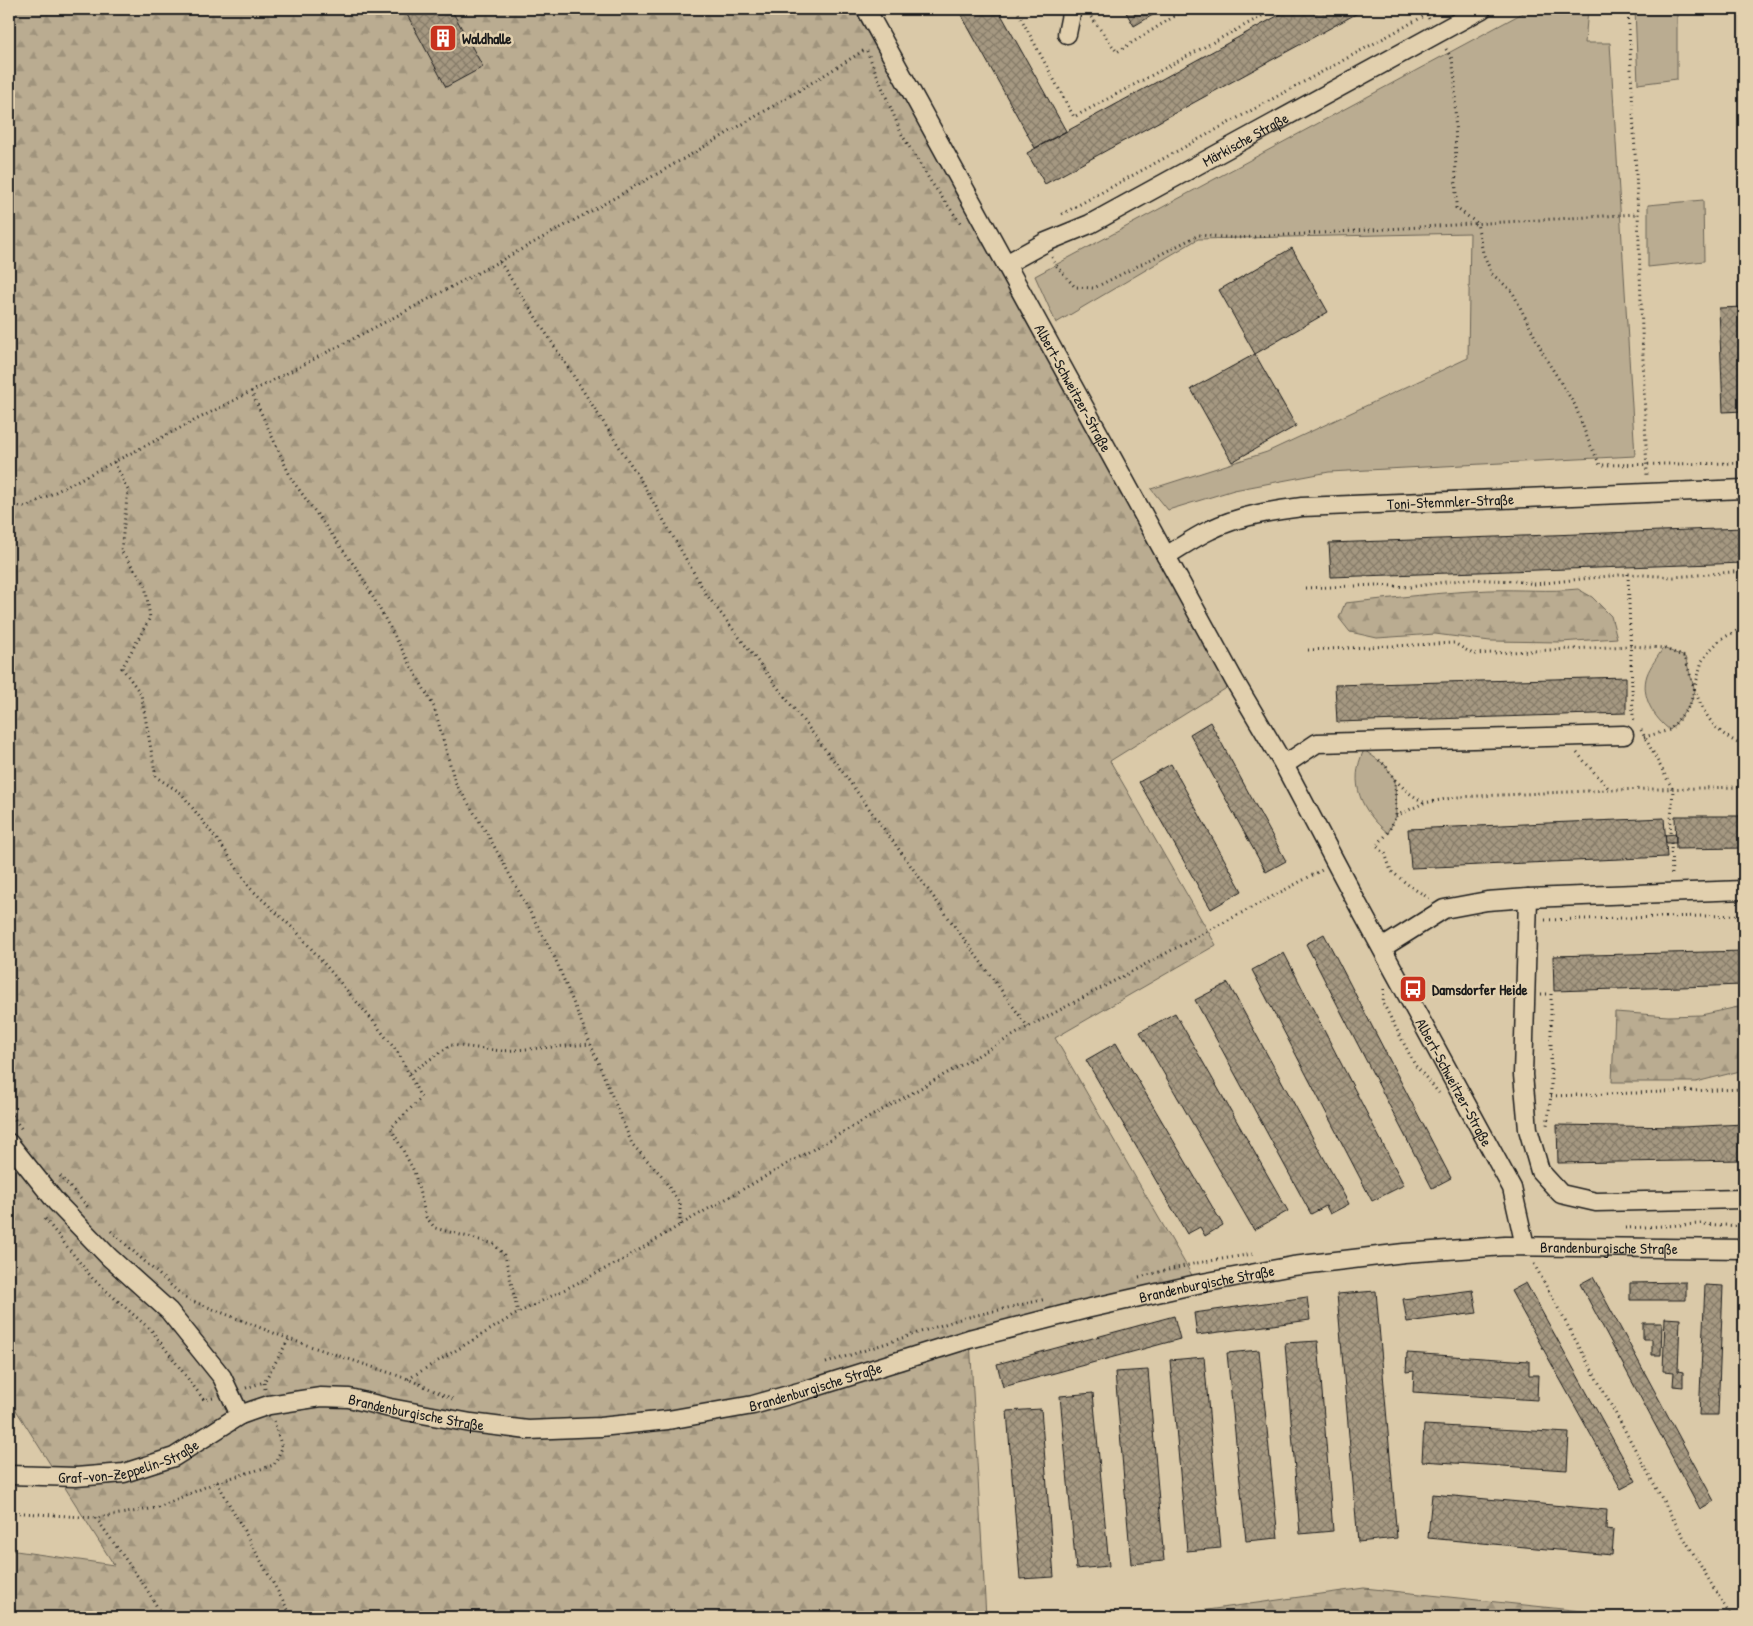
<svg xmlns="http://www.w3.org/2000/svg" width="1753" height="1626" viewBox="0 0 1753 1626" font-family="'Patrick Hand',sans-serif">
	<defs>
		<pattern id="forest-firs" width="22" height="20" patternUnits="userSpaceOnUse" patternTransform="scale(1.25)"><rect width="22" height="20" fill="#baac91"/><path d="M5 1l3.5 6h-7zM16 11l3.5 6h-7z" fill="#9f937c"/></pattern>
		<pattern id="building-cross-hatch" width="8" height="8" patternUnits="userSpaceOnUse" patternTransform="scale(1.25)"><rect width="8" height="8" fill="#a59881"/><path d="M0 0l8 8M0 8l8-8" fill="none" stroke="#867b69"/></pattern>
	</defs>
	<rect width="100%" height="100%" fill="#dac9a8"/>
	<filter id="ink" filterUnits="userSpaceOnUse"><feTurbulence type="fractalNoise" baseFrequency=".02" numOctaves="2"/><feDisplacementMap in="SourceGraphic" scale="10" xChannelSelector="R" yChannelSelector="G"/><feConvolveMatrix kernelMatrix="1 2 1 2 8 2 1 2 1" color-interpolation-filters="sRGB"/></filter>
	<g filter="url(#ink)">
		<path fill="url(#forest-firs)" stroke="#6b6456" d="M 9,9 L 854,9 L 1166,556 L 1234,680 L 1225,689 L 1110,761 L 1216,945 L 1055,1038 L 1197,1284 L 970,1340 L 986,1617 L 9,1617 L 9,1550 L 114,1565 L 9,1399 Z
			M 1578,589 L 1592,597 L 1611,616 L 1617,638 L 1561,642 L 1490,641 L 1435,634 L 1377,638 L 1350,632 L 1339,618 L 1345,603 C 1393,598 1442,592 1490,590 C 1520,589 1549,592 1578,589 Z
			M 1738,1007 L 1744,1009 L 1744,1070 L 1696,1082 L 1612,1082 L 1615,1012 L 1668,1016 L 1701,1015 Z
			M 1364,1588 L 1638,1617 L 1157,1617 Z"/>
		<path fill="#baac91" stroke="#6b6456" d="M 1530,9 L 1588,9 L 1585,43 L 1610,43 L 1635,456 L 1329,472 L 1234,490 L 1168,510 L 1151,489 L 1267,452 L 1468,358 L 1470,233 L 1198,239 L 1056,323 L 1035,276 Z
			M 1635,9 L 1677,9 L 1677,79 L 1638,84 Z
			M 1703,200 L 1704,261 L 1648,267 L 1648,205 Z
			M 1663,648 L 1685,657 L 1695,691 L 1690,705 L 1670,730 C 1654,718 1640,696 1647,675 C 1650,666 1658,657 1663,648 Z
			M 1364,750 L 1385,765 L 1395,780 L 1396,816 L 1388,833 C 1361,811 1348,783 1364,750 Z"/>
		<path fill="url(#building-cross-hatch)" stroke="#1c1c1c" d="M 404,9 L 451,9 L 483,67 L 446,87 Z
			M 958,9 L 998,9 L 1066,131 L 1035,148 Z
			M 1124,9 L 1163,9 L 1134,26 Z
			M 1290,9 L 1365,9 L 1045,184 L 1027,153 Z
			M 1292,248 L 1328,312 L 1255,354 L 1219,290 Z
			M 1744,307 L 1744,411 L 1723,412 L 1719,308 Z
			M 1255,354 L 1296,426 L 1232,462 L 1191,389 Z
			M 1744,528 L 1744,563 L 1331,577 L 1329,543 Z
			M 1626,677 L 1626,713 L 1337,722 L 1335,685 Z
			M 1210,722 L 1286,861 L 1266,872 L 1190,734 Z
			M 1171,764 L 1242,891 L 1211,909 L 1139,782 Z
			M 1675,816 L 1744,816 L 1744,848 L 1676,849 Z
			M 1664,818 L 1667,857 L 1411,868 L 1408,829 Z
			M 1676,834 L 1676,843 L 1666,843 L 1665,835 Z
			M 1324,934 L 1451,1178 L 1432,1188 L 1306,944 Z
			M 1744,951 L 1744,985 L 1554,991 L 1553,956 Z
			M 1284,953 L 1404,1185 L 1372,1201 L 1252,970 Z
			M 1228,983 L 1349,1204 L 1330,1214 L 1326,1206 L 1311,1214 L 1195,1000 Z
			M 1175,1013 L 1288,1211 L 1254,1230 L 1140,1032 Z
			M 1116,1043 L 1223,1225 L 1205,1236 L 1200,1227 L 1187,1234 L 1086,1060 Z
			M 1744,1124 L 1744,1160 L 1558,1163 L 1557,1125 L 1682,1127 Z
			M 1593,1277 L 1714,1501 L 1700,1509 L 1580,1284 Z
			M 1686,1282 L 1686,1300 L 1630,1300 L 1630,1283 Z
			M 1526,1283 L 1636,1481 L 1621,1489 L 1511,1291 Z
			M 1705,1285 L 1723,1286 L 1718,1415 L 1699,1415 Z
			M 1473,1290 L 1477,1313 L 1407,1322 L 1403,1299 Z
			M 1376,1291 L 1397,1538 L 1358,1542 L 1337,1294 Z
			M 1307,1297 L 1310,1320 L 1197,1335 L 1194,1313 Z
			M 1174,1316 L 1180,1339 L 1003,1387 L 997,1364 Z
			M 1665,1318 L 1680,1319 L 1678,1371 L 1683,1372 L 1683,1387 L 1673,1386 L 1674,1372 L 1663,1371 Z
			M 1643,1323 L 1662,1323 L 1661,1355 L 1652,1355 L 1652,1339 L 1643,1339 Z
			M 1318,1341 L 1333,1531 L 1300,1534 L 1285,1343 Z
			M 1259,1350 L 1278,1538 L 1246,1541 L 1227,1353 Z
			M 1407,1353 L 1529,1361 L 1529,1375 L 1538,1375 L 1537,1400 L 1413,1392 L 1414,1371 L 1406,1372 Z
			M 1204,1357 L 1221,1548 L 1187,1551 L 1170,1360 Z
			M 1148,1370 L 1164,1561 L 1131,1564 L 1115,1372 Z
			M 1093,1393 L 1109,1566 L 1076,1569 L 1060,1396 Z
			M 1744,1405 L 1744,1535 L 1740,1535 Z
			M 1041,1409 L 1054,1577 L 1020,1579 L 1007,1411 Z
			M 1424,1425 L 1569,1433 L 1567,1470 L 1422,1461 Z
			M 1432,1494 L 1607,1510 L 1606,1529 L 1614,1530 L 1612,1555 L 1428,1538 Z"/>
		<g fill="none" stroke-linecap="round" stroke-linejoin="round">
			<g stroke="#1c1c1c" stroke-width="21">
				<g id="minor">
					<path id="s1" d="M 866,9 L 1234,680 L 1284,765 L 1357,903 L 1512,1188 L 1525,1246"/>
					<path d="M 1067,34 L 1072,9"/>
					<path id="s2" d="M 1006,264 L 1046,242 L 1090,224 L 1482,9"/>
					<path id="s3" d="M 1166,556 C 1181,547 1195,537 1210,530 C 1238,516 1271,511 1302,507 L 1744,489"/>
					<path d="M 1284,765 L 1317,743 L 1624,735"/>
					<path d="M 1528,898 L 1523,1075 L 1528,1129 L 1540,1171 L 1561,1194 L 1596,1202 L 1744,1199"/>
					<path d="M 1382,948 L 1444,909 L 1487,901 L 1528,898 L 1744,890"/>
					<path d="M 9,1143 L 56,1202 L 109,1257 L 169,1311 L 222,1377 L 240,1415"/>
					<path id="s4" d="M 9,1475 L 76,1477 L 124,1473 L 174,1457 L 240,1415 L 254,1410 L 269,1405 L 321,1397 L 349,1398 L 390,1408 L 471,1423 L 528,1430 L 600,1427 L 668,1420 L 753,1405 L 806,1390 L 969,1339 L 1086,1309 L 1197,1284 L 1293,1266 L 1404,1253 L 1505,1246 L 1744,1249"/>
				</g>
			</g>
			<path stroke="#1c1c1c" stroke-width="3" stroke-dasharray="1 4" stroke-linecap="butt" d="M 1016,9 L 1074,117 L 1275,9
				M 1424,9 L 1429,19
				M 1628,9 L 1638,214 L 1647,475
				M 1088,13 L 1117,52 L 1186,9
				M 1446,49 L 1452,59 L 1455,80 L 1456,208 L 1477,223 L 1483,253 L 1492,274 L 1512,291 L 1546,359 L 1575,405 L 1588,440 L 1600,465 L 1744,463
				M 867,51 L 902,135 L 931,182 L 962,225
				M 1062,214 L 1437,9
				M 1052,257 L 1055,264 L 1075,287 L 1094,288 L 1199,235 L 1236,238 L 1638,214
				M 500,262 L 640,479 L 706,594 L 844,774 L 1028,1027
				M 251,391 L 292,480 L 359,572 L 434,707 L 455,782 L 488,835 L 554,956 L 632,1144 L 661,1175 L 680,1204 L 680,1225
				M 114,462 L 128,490 L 121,551 L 145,584 L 150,618 L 122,668 L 141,694 L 156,777 L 181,793 L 225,850 L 250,888 L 297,932 L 373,1021 L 399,1054 L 421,1098 L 391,1128 L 414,1171 L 426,1217 L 435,1228 L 494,1244 L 505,1256 L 518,1313
				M 9,504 L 26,507 C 310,361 596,219 866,49
				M 1628,574 L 1633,716 L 1635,720
				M 1305,588 L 1377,585 L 1410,587 L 1467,579 L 1515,581 L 1535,584 L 1628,574 L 1674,577 L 1744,571
				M 1308,650 L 1454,643 L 1473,654 L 1630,646 L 1663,648 L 1685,657 C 1693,684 1699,713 1721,732 C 1728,738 1737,742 1744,747
				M 1641,730 L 1673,790 L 1670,834
				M 1644,737 L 1670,730 L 1690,705 L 1702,661 L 1711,649 L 1721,639 L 1744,627
				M 1577,753 L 1610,790
				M 1379,760 L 1385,765 L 1395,780 L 1396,816 L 1388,833 L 1376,846 L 1385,853 L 1391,871 L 1411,887 L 1429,898
				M 1395,780 L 1409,793 L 1423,802
				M 1396,816 L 1424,803 L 1457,797 L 1610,790 L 1744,787
				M 1671,843 L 1672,877
				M 1545,920 L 1744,915
				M 1384,989 L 1383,1003 L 1415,1065 L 1439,1093
				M 1541,994 L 1551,994 L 1551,1096 L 1547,1125
				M 410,1073 L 451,1045 L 502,1051 L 591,1044
				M 1551,1096 L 1744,1089
				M 9,1111 L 23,1131
				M 60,1176 L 88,1207
				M 45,1219 L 93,1279 L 152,1331 L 204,1400 L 213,1398
				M 1625,1228 L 1701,1224 L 1744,1226
				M 111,1231 L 185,1298 L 289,1339 L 408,1379 L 455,1400
				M 1534,1264 L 1677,1526 L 1731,1617
				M 1139,1277 L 1197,1263 L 1253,1254
				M 826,1363 L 960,1319 L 1046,1299
				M 408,1379 L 518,1313 L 621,1261 L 680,1225 L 1028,1027 L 1322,870
				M 246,1388 L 264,1382
				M 265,1389 L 264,1382 L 289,1339
				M 217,1482 L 292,1617
				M 9,1512 L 96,1518 L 156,1508 L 217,1482 L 274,1465 L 282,1448 L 274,1421
				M 96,1518 L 146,1588 L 163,1617"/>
			<use href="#minor" stroke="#e2d0ae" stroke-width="18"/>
		</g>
	</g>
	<defs>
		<g id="building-square" transform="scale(1.4375)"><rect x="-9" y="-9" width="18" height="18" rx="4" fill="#c8321e" stroke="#e2d0ae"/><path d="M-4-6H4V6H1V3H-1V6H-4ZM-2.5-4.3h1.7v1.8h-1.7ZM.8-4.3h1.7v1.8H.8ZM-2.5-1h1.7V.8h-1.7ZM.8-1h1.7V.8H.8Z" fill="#fff"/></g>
		<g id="bus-square" transform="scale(1.4375)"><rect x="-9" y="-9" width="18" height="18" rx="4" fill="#c8321e" stroke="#e2d0ae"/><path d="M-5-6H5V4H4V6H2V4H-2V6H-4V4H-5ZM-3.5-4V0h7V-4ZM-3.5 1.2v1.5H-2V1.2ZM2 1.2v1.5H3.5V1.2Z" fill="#fff"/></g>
	</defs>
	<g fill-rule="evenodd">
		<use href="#building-square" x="443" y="38"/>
		<use href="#bus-square" x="1413" y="989"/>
	</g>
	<g text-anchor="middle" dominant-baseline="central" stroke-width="5" stroke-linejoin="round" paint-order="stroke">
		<g font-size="15" font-weight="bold" fill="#1c1c1c" stroke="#e2d0ae" text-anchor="start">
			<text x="462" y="38">Waldhalle</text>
			<text x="1432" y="989">Damsdorfer Heide</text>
		</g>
		<g font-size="15" fill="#1c1c1c" stroke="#e2d0ae">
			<text stroke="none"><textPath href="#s2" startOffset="270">Märkische Straße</textPath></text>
			<text stroke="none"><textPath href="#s1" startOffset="432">Albert-Schweitzer-Straße</textPath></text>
			<text stroke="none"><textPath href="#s3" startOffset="295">Toni-Stemmler-Straße</textPath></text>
			<text stroke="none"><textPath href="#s1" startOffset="1224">Albert-Schweitzer-Straße</textPath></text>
			<text stroke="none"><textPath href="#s4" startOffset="1641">Brandenburgische Straße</textPath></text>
			<text stroke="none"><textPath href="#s4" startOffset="1236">Brandenburgische Straße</textPath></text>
			<text stroke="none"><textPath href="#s4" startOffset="831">Brandenburgische Straße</textPath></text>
			<text stroke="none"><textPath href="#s4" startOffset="426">Brandenburgische Straße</textPath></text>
			<text stroke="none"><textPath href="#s4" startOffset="122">Graf-von-Zeppelin-Straße</textPath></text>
		</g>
	</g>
	<rect width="1753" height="1626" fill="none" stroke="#e2d0ae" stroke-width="30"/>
	<rect x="15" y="15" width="1723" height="1596" fill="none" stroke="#1c1c1c" stroke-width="2" filter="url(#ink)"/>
</svg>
